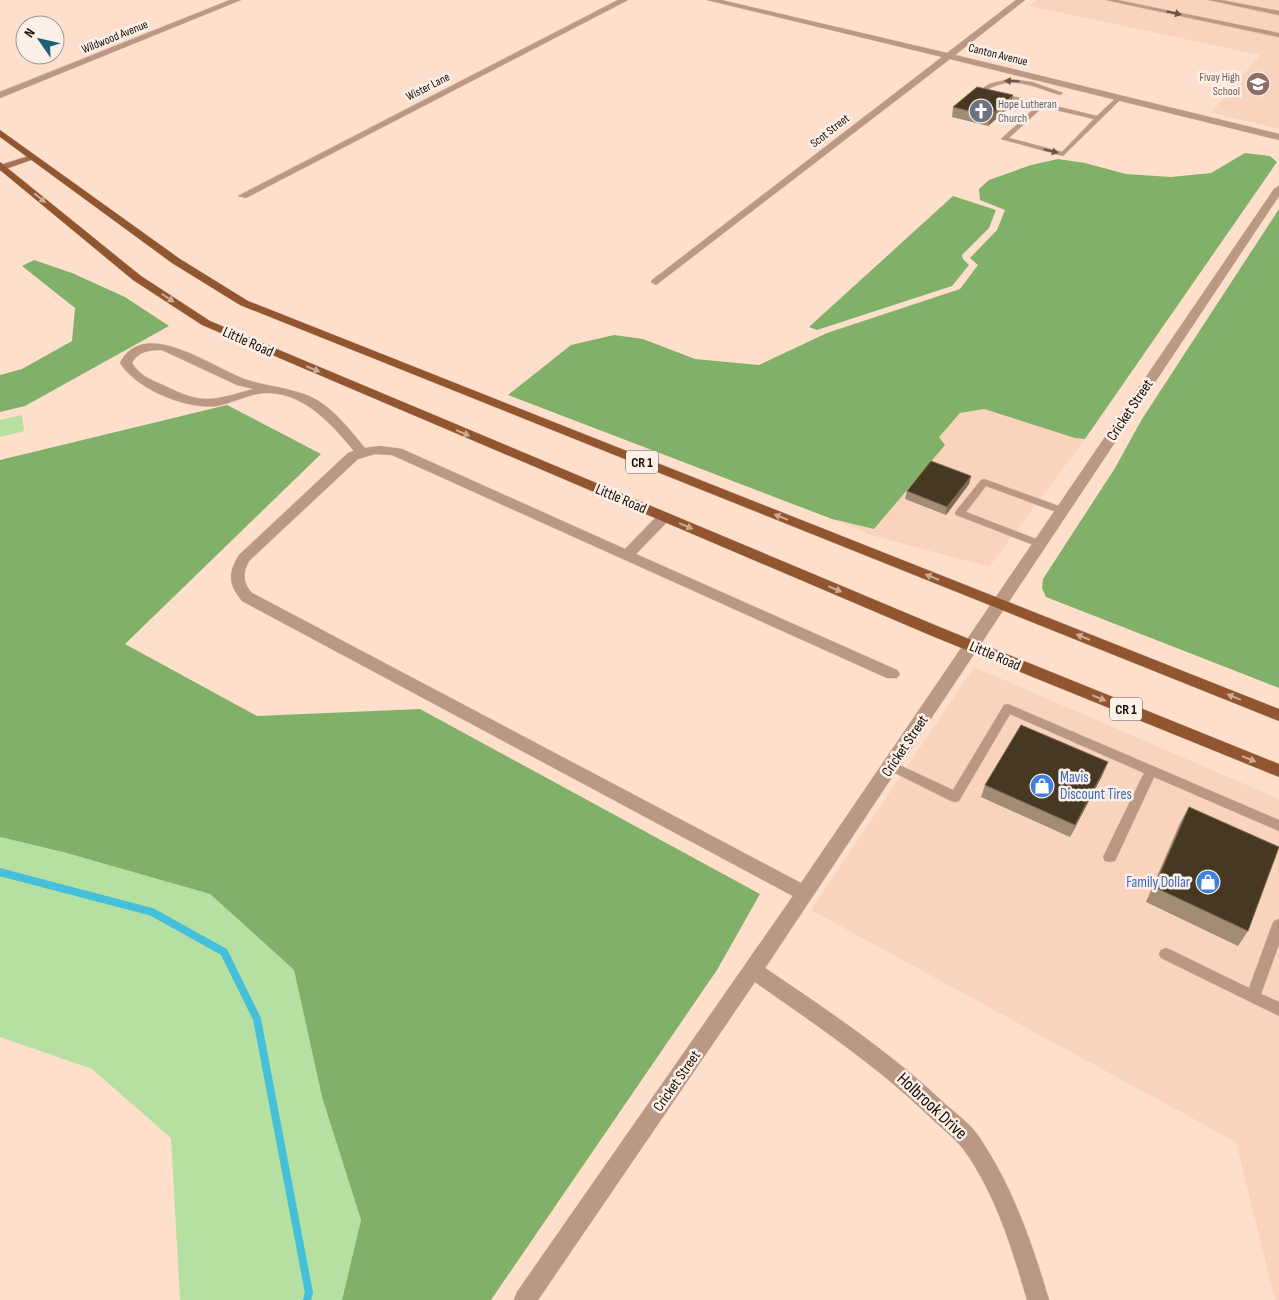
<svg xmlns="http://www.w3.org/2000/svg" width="1279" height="1300" viewBox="0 0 1279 1300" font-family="'Sofia Sans Condensed',sans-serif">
	<rect width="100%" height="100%" fill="#fedfcc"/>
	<path fill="#f9d3bc" d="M 1037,0 L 1279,0 L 1279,129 L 1211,113 L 1260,55 L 1030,6 Z
		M 984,409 L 1075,438 L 1085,439 L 989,567 L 871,535 L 832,519 L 874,529 L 939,437 L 960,413 Z
		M 974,667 L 1279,799 L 1279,1300 L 1275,1300 L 1236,1142 L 811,910 Z"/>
	<path fill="#b6e0a2" d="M 22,415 L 24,431 L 0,437 L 0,420 Z
		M 0,837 L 63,852 L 210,894 L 294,970 L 322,1097 L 361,1220 L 342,1300 L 180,1300 L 171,1138 L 92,1069 L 0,1037 Z"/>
	<path fill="#81b169" d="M 1245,153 L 1270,156 L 1277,162 L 1085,439 L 1075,438 L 984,409 L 960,413 L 939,437 L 945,445 L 874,529 L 832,519 L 508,395 L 571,345 L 614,335 L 643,339 L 695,359 L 759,365 L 827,333 L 960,289 L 978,265 L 970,258 L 997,230 L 1005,210 L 980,200 L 979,189 L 989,180 L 1031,165 L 1058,159 L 1085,163 L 1126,174 L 1171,177 L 1211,173 Z
		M 953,196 L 996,210 L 989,228 L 962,255 L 963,259 L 969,265 L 952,286 L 817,330 L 809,327 Z
		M 1279,209 L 1279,688 L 1046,597 L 1042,588 L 1043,579 L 1115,468 L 1142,419 Z
		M 34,260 L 72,273 L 125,297 L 169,326 L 25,406 L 0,412 L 0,375 L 22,369 L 72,341 L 75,308 L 22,266 Z
		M 227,405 L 321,454 L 125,644 L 257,716 L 420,709 L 760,894 L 717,970 L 491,1300 L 342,1300 L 361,1220 L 322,1097 L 294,970 L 210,894 L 63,852 L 0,837 L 0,460 Z"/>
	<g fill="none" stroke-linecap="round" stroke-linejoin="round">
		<path stroke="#46bfda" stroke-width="8" d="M 0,872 L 152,912 L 224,952 L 257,1019 L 309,1293 L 307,1300"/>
		<g stroke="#d9bdac" stroke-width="1">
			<path id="lane" d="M 1106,0 L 1117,0 L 1279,33 L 1279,37 Z
				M 1209,0 L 1221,0 L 1279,11 L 1279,15 Z
				M 1010,79 L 1032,82 L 1063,93 L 1060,95 C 1036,88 1011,74 987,90 L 1040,103 L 1045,100 L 1048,102 L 1047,104 L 1097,116 L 1117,97 L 1122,98 L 1063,156 L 1001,139 L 1037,106 L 979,91 L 989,84 ZM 1043,107 L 1094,119 L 1062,152 L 1009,138 Z
				M 984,479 L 1067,509 L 1068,511 L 1067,513 L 1059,513 L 986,486 L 966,512 L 1044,542 L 1045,544 L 1044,546 L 1036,546 L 956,515 L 955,513 L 956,511 L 981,480 Z
				M 1008,704 L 1279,820 L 1279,831 L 1154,777 L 1115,861 L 1110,862 L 1105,861 L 1103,857 L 1144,773 L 1010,714 L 959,801 L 955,802 L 951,801 L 887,769 L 885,766 L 887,763 L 891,761 L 895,763 L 953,790 L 1004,705 Z
				M 1279,919 L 1279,944 L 1261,994 L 1279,1002 L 1279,1016 L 1161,958 L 1159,954 L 1161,950 L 1166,948 L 1171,950 L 1249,988 L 1272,925 L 1274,921 Z"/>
		</g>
		<g stroke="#d9bdac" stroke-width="1">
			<path id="street" d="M 230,0 L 241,0 L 0,98 L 0,92 Z
				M 618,0 L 628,0 L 246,198 L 238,196 Z
				M 707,0 L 721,0 L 947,53 L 1016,0 L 1025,0 L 955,55 L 1279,134 L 1279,140 L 950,59 L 656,285 L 651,282 L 652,280 L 942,57 Z
				M 1279,186 L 1279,196 L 765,968 C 827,1010 889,1051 944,1103 C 955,1113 971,1124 979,1137 C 1013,1187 1032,1243 1049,1300 L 1027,1300 C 1012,1248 996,1195 964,1150 C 955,1138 940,1127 929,1116 C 876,1065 816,1025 755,982 L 538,1300 L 514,1300 L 517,1292 L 793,896 L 242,601 C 228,584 228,573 239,555 L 348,453 L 354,451 C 332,425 306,394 269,393 C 252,392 233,403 217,406 C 187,410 136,389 120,363 C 144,315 214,369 247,380 C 267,386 289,388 309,396 C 333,407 349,429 365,448 L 380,446 L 402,449 L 625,549 L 659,514 L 669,514 L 671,517 L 669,520 L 636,554 L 897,670 L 900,674 L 897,678 L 887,678 L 392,455 L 375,454 L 358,459 L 249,561 C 242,574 243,583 252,593 L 801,883 L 1274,189 ZM 162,350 L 237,385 L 254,389 C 211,400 205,406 163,385 C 151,380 139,375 132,363 C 138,351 150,350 162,350 Z"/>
		</g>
		<g stroke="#d9bdac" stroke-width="1">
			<path id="secondary" d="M 29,156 L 37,158 L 0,171 L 0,165 Z"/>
		</g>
		<g stroke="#d9bdac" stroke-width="1">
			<path id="primary" d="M 0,130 L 180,259 L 248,301 L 1279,709 L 1279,721 L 240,305 L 172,263 L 0,137 Z
				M 0,162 L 141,276 L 210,321 L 942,628 L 1279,764 L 1279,777 L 932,636 L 202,325 L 133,280 L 0,170 Z"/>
		</g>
		<use href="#lane" fill="#ba9884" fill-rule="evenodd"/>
		<use href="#street" fill="#ba9884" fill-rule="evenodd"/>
		<use href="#secondary" fill="#a37254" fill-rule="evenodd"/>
		<use href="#primary" fill="#91562f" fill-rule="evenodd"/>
	</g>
	<path fill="#a28c76" d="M 1011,106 L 988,126 L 952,117 L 953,107 Z
		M 971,476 L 969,484 L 946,515 L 905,499 L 907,491 Z
		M 1103,774 L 1070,837 L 981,797 L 985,785 Z
		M 1189,807 L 1248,931 L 1238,946 L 1146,902 L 1180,823 Z"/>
	<path fill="#7e6b54" d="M 1013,95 L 1011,106 L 988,126 L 990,116 Z
		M 971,476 L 969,484 L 946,515 L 947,507 Z
		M 1108,762 L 1103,774 L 1070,837 L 1075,825 Z"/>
	<path fill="#473921" stroke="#7e6b54" d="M 977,87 L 1013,95 L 990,116 L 953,107 Z
		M 931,461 L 971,476 L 947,507 L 907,491 Z
		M 1021,725 L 1108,762 L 1075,825 L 985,785 Z
		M 1189,807 L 1279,847 L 1248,931 L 1154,887 Z"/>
	<defs><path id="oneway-solid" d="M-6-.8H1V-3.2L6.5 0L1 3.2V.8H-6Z" transform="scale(1.25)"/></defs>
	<g fill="#685246">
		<use href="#oneway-solid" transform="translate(1174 13) rotate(12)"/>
		<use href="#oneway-solid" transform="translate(1012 81) rotate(-178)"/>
		<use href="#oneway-solid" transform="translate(1051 151) rotate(14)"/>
	</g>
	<g fill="#ccab95">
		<use href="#oneway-solid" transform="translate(40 198) rotate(40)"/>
		<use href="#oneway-solid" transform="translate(168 298) rotate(33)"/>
		<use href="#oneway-solid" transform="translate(313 369) rotate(23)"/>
		<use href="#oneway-solid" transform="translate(463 433) rotate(23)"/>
		<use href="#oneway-solid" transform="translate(781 517) rotate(-158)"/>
		<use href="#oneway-solid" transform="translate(686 526) rotate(23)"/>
		<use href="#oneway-solid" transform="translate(932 577) rotate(-158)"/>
		<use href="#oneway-solid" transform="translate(835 589) rotate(23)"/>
		<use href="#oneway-solid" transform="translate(1083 637) rotate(-158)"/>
		<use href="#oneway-solid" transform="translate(1234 697) rotate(-158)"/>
		<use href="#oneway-solid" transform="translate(1099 698) rotate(22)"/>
		<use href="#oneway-solid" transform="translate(1249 759) rotate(22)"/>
	</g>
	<defs>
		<g id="school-disc" transform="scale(1.25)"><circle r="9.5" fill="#8d6e63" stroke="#fdf0e9"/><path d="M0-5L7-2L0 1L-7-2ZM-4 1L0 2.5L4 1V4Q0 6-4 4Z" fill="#fff"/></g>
		<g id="church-disc" transform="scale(1.25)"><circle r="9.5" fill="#6b7280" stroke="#fdf0e9"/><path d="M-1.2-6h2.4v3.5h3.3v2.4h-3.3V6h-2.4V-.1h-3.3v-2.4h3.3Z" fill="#fff"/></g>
		<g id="shop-disc" transform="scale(1.25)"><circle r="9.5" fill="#3f7fe0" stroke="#fdf0e9"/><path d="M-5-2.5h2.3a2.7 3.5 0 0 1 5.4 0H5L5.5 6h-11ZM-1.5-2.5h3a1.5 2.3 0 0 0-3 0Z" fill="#fff"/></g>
	</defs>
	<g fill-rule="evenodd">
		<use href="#school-disc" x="1258" y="84"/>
		<use href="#church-disc" x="981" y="111"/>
		<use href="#shop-disc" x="1042" y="786"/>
		<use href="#shop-disc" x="1208" y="882"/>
	</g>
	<g text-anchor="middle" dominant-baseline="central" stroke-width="5" stroke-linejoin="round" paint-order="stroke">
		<g font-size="12" fill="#170d07" stroke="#fdf0e9">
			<text transform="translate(115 37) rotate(-22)">Wildwood Avenue</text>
			<text transform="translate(998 55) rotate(14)">Canton Avenue</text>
			<text transform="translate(428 87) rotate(-27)">Wister Lane</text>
			<text transform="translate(830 131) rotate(-38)">Scot Street</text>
		</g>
		<g font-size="12" fill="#785e54" stroke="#fdf0e9" text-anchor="end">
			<text x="1240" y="77">Fivay High<tspan x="1240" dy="14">School</tspan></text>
		</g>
		<g font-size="12" fill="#5b616d" stroke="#fdf0e9" text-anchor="start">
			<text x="998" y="104">Hope Lutheran<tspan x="998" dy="14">Church</tspan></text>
		</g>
		<g fill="#fdf0e9" stroke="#5c514b" stroke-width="1">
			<rect x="626" y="450.5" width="32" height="23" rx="4"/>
			<rect x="1110" y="697.5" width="32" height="23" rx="4"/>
		</g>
		<g font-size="14" font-weight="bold" fill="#170d07">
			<text x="642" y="462">CR 1</text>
			<text x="1126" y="709">CR 1</text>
		</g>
		<g font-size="15" fill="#170d07" stroke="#fdf0e9">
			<text transform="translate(248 342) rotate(24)">Little Road</text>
			<text transform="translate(1130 410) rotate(-56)">Cricket Street</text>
			<text transform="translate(621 499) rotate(23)">Little Road</text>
			<text transform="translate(995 656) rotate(23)">Little Road</text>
			<text transform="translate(905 746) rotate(-56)">Cricket Street</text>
			<text transform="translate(677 1081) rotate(-55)">Cricket Street</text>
		</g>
		<g font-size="15" fill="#366cbe" stroke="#fdf0e9" text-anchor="start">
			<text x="1060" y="777">Mavis<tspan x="1060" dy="17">Discount Tires</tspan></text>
			<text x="1190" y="882" text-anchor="end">Family Dollar</text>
		</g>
		<g font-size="18" fill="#170d07" stroke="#fdf0e9">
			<text transform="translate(932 1106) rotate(43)">Holbrook Drive</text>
		</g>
	</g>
	<g transform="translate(40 40) rotate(304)"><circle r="24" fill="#fdf0e9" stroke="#a1958f"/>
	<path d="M0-4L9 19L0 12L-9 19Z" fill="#1d6174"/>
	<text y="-8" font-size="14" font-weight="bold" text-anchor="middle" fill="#170d07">N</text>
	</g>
</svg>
